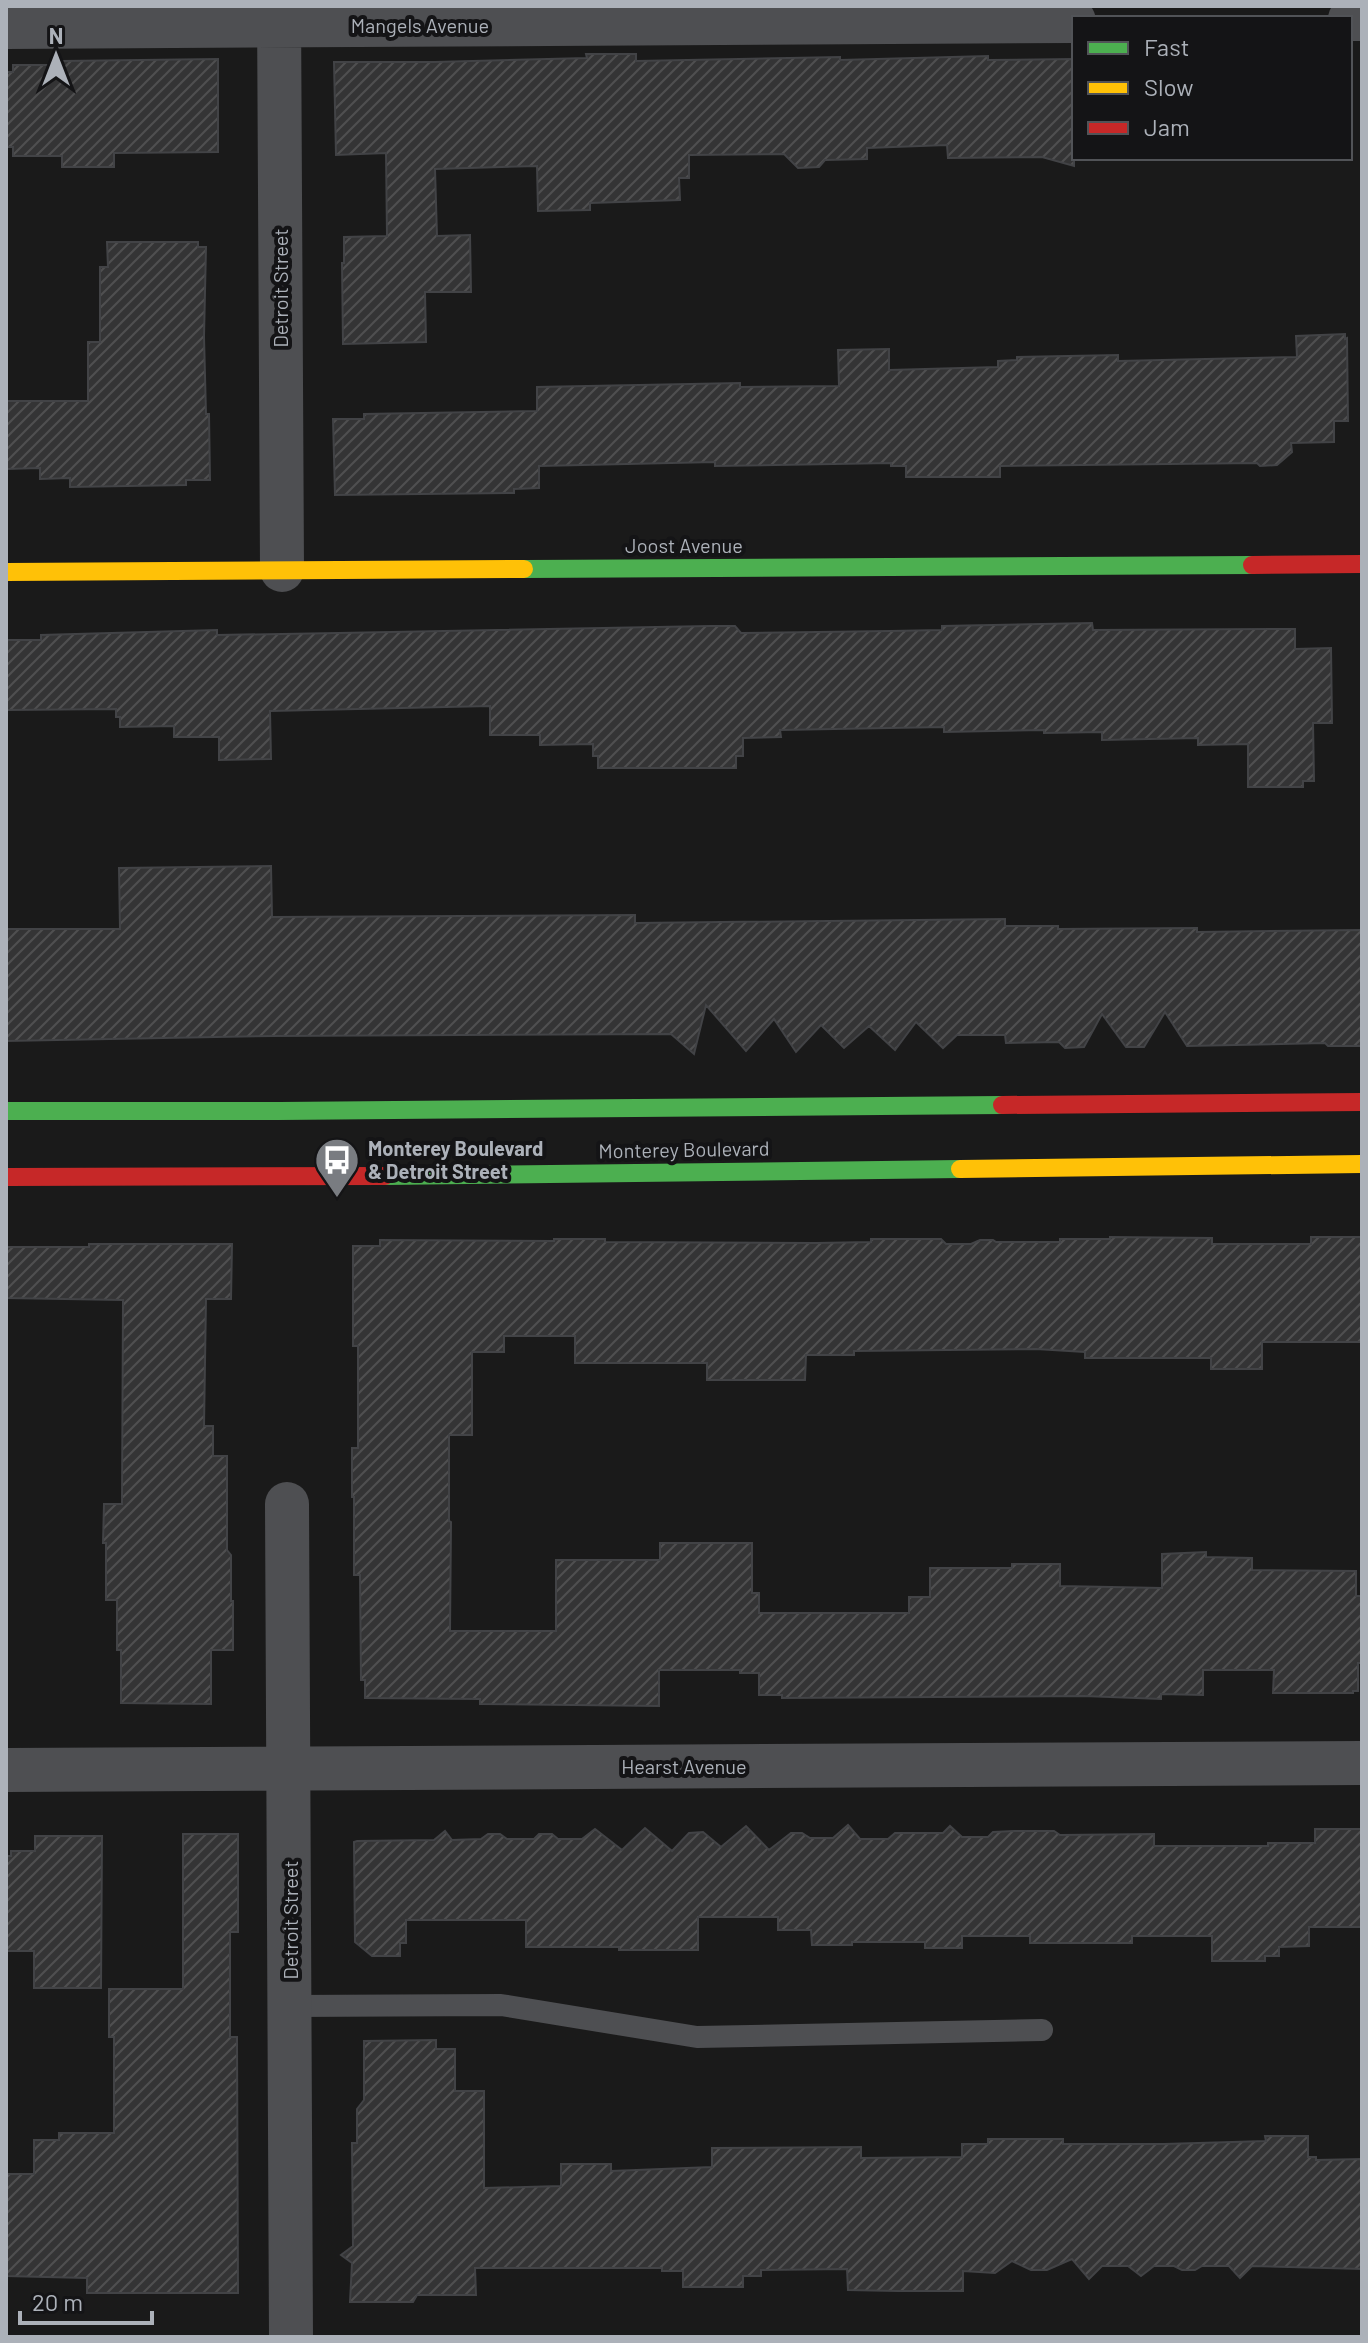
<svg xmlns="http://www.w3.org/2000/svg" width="1368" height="2343" viewBox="0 0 1368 2343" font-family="Barlow,sans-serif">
	<defs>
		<pattern id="building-hatch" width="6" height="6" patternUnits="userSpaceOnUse" patternTransform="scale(2)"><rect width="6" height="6" fill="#343435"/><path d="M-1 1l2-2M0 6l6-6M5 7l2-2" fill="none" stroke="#4f4f50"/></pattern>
	</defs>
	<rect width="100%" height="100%" fill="#1a1a1a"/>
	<path fill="url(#building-hatch)" stroke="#424346" stroke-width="2" d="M 586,54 L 636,54 L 636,61 L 840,57 L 840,60 L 988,56 L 988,60 L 1074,59 L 1074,166 L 1042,157 L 948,158 L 947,145 L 867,148 L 867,159 L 825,160 L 819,167 L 798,168 L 784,154 L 689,155 L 689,178 L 679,178 L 680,200 L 590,203 L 590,210 L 538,211 L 537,166 L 435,169 L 437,236 L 470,235 L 471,292 L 425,292 L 426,342 L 343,344 L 342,263 L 344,263 L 344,237 L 387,236 L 386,153 L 336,155 L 334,62 L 434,62 L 587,58 Z
		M 218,59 L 218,152 L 114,153 L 114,167 L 62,167 L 62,156 L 13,156 L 13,147 L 6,147 L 6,72 L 13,72 L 13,65 L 62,65 L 62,61 Z
		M 107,242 L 198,242 L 198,247 L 206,247 L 204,337 L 206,414 L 209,414 L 210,480 L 186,480 L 186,485 L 70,487 L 70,478 L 40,479 L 40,468 L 6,469 L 6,401 L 88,401 L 88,342 L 100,342 L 100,267 L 108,267 Z
		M 1345,334 L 1345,339 L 1347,338 L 1348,421 L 1334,421 L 1334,442 L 1291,443 L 1292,452 L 1277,465 L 1260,466 L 1257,463 L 1000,466 L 1000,477 L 906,477 L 906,466 L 891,466 L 891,463 L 715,466 L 715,462 L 539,466 L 539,488 L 514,489 L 514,493 L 335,495 L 333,419 L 364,419 L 364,414 L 537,411 L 537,387 L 740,383 L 740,387 L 839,386 L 838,350 L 889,349 L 889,370 L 998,367 L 998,361 L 1017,360 L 1017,357 L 1118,355 L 1118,361 L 1297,357 L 1296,336 Z
		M 1092,623 L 1093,630 L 1295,629 L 1295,649 L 1331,648 L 1332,723 L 1313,723 L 1314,781 L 1303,781 L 1303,787 L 1248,787 L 1248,744 L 1198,745 L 1198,738 L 1102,740 L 1102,732 L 1044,733 L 1044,730 L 944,732 L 944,727 L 780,730 L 781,737 L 743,738 L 743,756 L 736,756 L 736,768 L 598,768 L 598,756 L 593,756 L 593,744 L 540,745 L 540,735 L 490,735 L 490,706 L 270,711 L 271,759 L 219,760 L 219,737 L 174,737 L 174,726 L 120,727 L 120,717 L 116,717 L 116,709 L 6,710 L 6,640 L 41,640 L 41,635 L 217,630 L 217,635 L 338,633 L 710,626 L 735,626 L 741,633 L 890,631 L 942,630 L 942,626 Z
		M 271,866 L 272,917 L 635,915 L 635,923 L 1005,919 L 1005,926 L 1058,926 L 1058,929 L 1197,928 L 1197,932 L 1362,930 L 1362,1046 L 1328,1046 L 1325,1043 L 1187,1046 L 1165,1012 L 1144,1047 L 1126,1047 L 1102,1014 L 1084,1047 L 1065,1048 L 1059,1042 L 1006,1043 L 1005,1035 L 957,1035 L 943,1048 L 916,1022 L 895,1050 L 869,1026 L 844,1048 L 821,1025 L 796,1052 L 774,1019 L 746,1051 L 706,1005 L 694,1054 L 671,1034 L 274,1036 L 6,1041 L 6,929 L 120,929 L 119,868 Z
		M 1110,1237 L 1212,1238 L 1212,1244 L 1311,1244 L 1311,1237 L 1362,1237 L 1362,1342 L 1262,1342 L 1262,1369 L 1211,1369 L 1211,1358 L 1085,1358 L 1085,1352 L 1036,1349 L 854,1351 L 854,1355 L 806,1355 L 805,1380 L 707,1380 L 707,1363 L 575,1363 L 575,1336 L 504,1336 L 504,1352 L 472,1352 L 472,1435 L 449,1435 L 449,1521 L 451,1522 L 450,1631 L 556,1631 L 556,1560 L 660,1560 L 660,1543 L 752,1543 L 752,1593 L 759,1593 L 759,1613 L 909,1613 L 909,1597 L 930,1597 L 930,1568 L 1012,1568 L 1012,1564 L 1060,1564 L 1060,1586 L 1162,1588 L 1162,1554 L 1206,1552 L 1206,1557 L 1252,1558 L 1252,1570 L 1356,1571 L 1356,1596 L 1362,1596 L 1362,1663 L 1358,1663 L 1358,1691 L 1353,1691 L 1353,1693 L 1273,1693 L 1274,1670 L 1203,1670 L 1203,1695 L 1161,1694 L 1161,1699 L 1084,1696 L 782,1698 L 782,1695 L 759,1695 L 759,1673 L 740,1673 L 740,1670 L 659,1670 L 659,1706 L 480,1704 L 480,1699 L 365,1698 L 365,1680 L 361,1680 L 360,1575 L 354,1575 L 354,1497 L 352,1497 L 352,1448 L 358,1448 L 358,1346 L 353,1346 L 353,1246 L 380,1246 L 380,1240 L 554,1241 L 554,1239 L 605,1239 L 605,1242 L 816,1243 L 871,1242 L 871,1239 L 941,1239 L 946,1244 L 971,1244 L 980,1240 L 993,1240 L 996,1242 L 1060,1242 L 1060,1239 L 1110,1239 Z
		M 89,1244 L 232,1244 L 231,1299 L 206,1299 L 204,1426 L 213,1426 L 213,1456 L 227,1456 L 227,1550 L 231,1555 L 231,1601 L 233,1601 L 233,1650 L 211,1650 L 211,1704 L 121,1703 L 121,1650 L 117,1650 L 117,1600 L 106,1600 L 106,1543 L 103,1543 L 104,1504 L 122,1504 L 123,1300 L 6,1298 L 6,1247 L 89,1247 Z
		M 848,1825 L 860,1839 L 888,1839 L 895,1833 L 943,1833 L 950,1826 L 962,1837 L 988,1837 L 993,1832 L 1014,1831 L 1054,1831 L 1060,1835 L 1154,1834 L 1154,1846 L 1268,1846 L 1268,1843 L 1315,1843 L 1315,1829 L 1362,1829 L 1362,1927 L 1309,1927 L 1309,1946 L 1279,1947 L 1279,1956 L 1265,1956 L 1265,1961 L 1212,1961 L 1212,1936 L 1132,1936 L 1132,1943 L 1030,1943 L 1030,1936 L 962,1936 L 962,1948 L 925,1948 L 925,1942 L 852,1942 L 852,1945 L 812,1945 L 811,1930 L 778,1930 L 778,1917 L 698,1917 L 698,1950 L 619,1950 L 619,1947 L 526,1947 L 526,1920 L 406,1920 L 406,1943 L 400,1943 L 400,1956 L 372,1956 L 355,1942 L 354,1842 L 357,1841 L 434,1840 L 445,1831 L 452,1840 L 481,1839 L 488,1834 L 500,1834 L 507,1839 L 534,1839 L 539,1834 L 552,1834 L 558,1839 L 582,1839 L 595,1829 L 622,1850 L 645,1828 L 672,1851 L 689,1833 L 703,1832 L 721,1847 L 746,1826 L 769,1850 L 791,1833 L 802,1833 L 810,1838 L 833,1838 Z
		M 183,1834 L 238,1834 L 238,1932 L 230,1932 L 230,2037 L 237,2037 L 238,2293 L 87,2293 L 87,2278 L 6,2276 L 6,2174 L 34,2174 L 34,2140 L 59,2140 L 59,2133 L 114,2133 L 114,2037 L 109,2037 L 109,1989 L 183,1989 Z
		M 35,1836 L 102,1836 L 101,1988 L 34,1988 L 34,1951 L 6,1951 L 6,1856 L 11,1856 L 11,1851 L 35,1851 Z
		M 436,2040 L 436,2049 L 455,2049 L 455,2091 L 484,2091 L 484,2188 L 561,2186 L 561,2164 L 611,2164 L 611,2171 L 712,2167 L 712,2148 L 861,2147 L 861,2158 L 962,2157 L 962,2144 L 988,2144 L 988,2139 L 1063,2139 L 1063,2144 L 1164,2144 L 1266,2141 L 1265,2136 L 1308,2136 L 1308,2157 L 1316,2157 L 1316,2160 L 1362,2159 L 1362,2269 L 1252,2266 L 1240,2278 L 1229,2266 L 1202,2266 L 1195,2270 L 1182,2270 L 1174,2266 L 1154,2266 L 1141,2276 L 1128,2266 L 1102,2266 L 1089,2279 L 1072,2259 L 1047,2270 L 1031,2270 L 1012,2261 L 995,2273 L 963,2271 L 963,2291 L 897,2291 L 848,2290 L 847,2269 L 761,2270 L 761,2276 L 743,2276 L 743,2287 L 683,2287 L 683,2271 L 662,2271 L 662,2268 L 475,2268 L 476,2295 L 417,2295 L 413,2302 L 350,2302 L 352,2263 L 341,2255 L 353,2246 L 352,2143 L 357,2143 L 357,2109 L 364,2100 L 364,2041 Z"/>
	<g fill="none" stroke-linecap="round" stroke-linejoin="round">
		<path stroke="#4e4f52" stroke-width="22" d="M 290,2006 L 501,2005 L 697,2037 L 1042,2030"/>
		<path stroke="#4e4f52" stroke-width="44" d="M 279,6 L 282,570
			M 1350,19 L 1362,19
			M 6,27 L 1074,21
			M 287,1504 L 291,2337
			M 6,1770 L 1362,1763"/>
		<path stroke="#4caf50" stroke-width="18" d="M 524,569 L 1252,565
			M 6,1111 L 279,1111 L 1002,1105
			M 385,1176 L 960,1169"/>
		<path stroke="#ffc107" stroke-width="18" d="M 6,572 L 524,569
			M 960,1169 L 1362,1164"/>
		<path stroke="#c62828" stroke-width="18" d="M 1252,565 L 1362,564
			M 1002,1105 L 1362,1102
			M 6,1177 L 385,1176"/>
	</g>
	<defs>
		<g id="bus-pin" transform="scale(2.3)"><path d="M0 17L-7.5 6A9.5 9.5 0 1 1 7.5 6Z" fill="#797c81" stroke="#141416"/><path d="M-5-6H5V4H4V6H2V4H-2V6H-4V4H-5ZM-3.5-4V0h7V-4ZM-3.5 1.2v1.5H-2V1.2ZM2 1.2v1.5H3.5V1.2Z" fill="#fff"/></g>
	</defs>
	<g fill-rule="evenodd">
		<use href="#bus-pin" x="337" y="1160"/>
	</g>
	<g text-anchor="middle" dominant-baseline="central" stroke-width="8" stroke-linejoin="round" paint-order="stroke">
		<g font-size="20" fill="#acb1b9" stroke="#141416">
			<text x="420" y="25">Mangels Avenue</text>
			<text transform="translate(280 288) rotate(-90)">Detroit Street</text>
			<text x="684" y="545">Joost Avenue</text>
			<text transform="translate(684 1149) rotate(-1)">Monterey Boulevard</text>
			<text x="684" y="1766">Hearst Avenue</text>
			<text transform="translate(290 1920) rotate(-90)">Detroit Street</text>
		</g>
		<g font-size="20" font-weight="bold" fill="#acb1b9" stroke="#141416" text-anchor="start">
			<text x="368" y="1148">Monterey Boulevard<tspan x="368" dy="23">&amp; Detroit Street</tspan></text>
		</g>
	</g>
	<rect width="1368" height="2343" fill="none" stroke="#acb1b9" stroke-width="16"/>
	<rect x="1072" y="16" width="280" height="144" fill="#141416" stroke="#515357" stroke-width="2"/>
	<rect x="1088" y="42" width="40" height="12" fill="#4caf50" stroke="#515357" stroke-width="2"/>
	<text x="1144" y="56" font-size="24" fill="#acb1b9">Fast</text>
	<rect x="1088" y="82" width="40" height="12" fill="#ffc107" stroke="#515357" stroke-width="2"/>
	<text x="1144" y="96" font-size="24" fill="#acb1b9">Slow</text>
	<rect x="1088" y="122" width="40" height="12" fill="#c62828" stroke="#515357" stroke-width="2"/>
	<text x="1144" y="136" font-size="24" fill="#acb1b9">Jam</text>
	<g transform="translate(56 56)" stroke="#141416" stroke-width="6" paint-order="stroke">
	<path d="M0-6L14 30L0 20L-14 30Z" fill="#acb1b9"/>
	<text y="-12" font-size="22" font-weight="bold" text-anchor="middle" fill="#acb1b9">N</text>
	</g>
	<path d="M20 2311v12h132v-12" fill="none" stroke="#acb1b9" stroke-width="4"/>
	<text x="32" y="2311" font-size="24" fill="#acb1b9" stroke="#141416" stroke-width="6" paint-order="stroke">20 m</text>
</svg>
